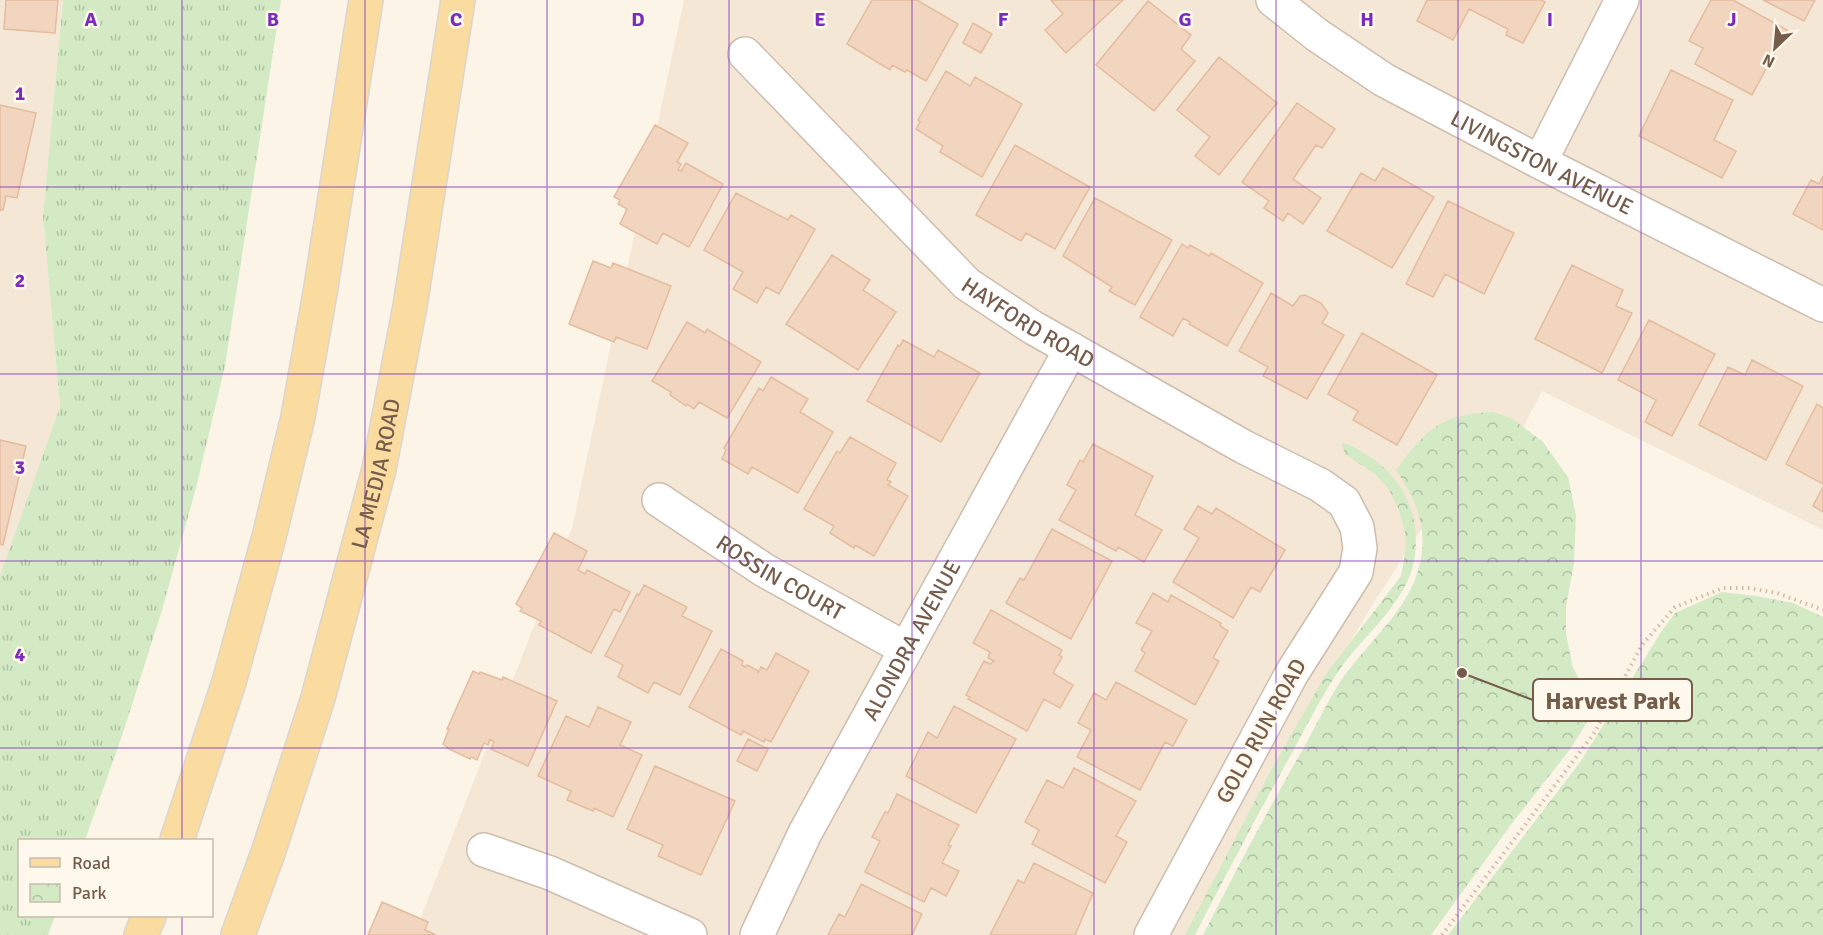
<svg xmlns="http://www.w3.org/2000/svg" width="1823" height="935" viewBox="0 0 1823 935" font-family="Signika,sans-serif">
	<defs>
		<pattern id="grass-tufts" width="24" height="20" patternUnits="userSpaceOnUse" patternTransform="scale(1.5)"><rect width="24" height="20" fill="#d3eac5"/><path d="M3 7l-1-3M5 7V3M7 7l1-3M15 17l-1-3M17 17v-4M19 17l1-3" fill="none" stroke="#b0c1a2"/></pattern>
		<pattern id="park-crowns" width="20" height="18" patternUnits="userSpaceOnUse" patternTransform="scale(1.5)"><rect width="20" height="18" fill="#d3eac5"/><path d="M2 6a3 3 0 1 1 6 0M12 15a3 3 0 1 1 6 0" fill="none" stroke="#b0c1a2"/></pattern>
	</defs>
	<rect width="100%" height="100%" fill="#fcf5e7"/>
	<path fill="#f4e7d5" d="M 0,0 L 63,0 L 43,216 L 60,407 L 0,633 Z
		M 684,0 L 1823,0 L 1823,530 L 1542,391 L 1515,443 L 1442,497 L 1368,612 L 1305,720 L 1189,935 L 414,935 L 572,528 Z"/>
	<path fill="url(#grass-tufts)" d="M 63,0 L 281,0 L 225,366 L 196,488 L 162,610 L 124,730 L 85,840 L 20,840 L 20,916 L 55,916 L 48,935 L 0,935 L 0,576 L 60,407 L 43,216 Z"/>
	<path fill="url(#park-crowns)" d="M 1493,412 L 1513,419 L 1543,442 L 1568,477 L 1576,516 L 1574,563 L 1566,606 L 1566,633 L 1573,668 L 1588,694 L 1600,701 L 1571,748 L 1513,822 L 1431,935 L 1203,935 C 1235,872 1269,808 1304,747 C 1317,724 1328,700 1342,679 C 1367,643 1408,611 1419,567 C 1429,529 1417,501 1396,470 C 1426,430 1440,414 1493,412 Z
		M 1344,443 C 1394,463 1424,506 1414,561 C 1406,604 1362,636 1338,672 C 1321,697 1307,725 1293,751 C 1259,812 1227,873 1195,935 L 1185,935 L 1271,770 L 1326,674 L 1401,576 L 1405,554 L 1405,532 L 1399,510 L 1389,489 L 1375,474 L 1345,454 L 1342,444 Z
		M 1722,592 L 1756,596 L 1793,603 L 1823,617 L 1823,935 L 1448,935 L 1581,761 L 1661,632 L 1675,613 Z"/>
	<path fill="#f1d5bf" stroke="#e4bc9f" stroke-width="1.5" d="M 6,0 L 58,0 L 55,33 L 4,29 Z
		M 872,0 L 917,0 L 958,24 L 926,81 L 907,70 L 905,72 L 892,65 L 890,70 L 847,44 Z
		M 1051,0 L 1123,0 L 1066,53 L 1045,30 L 1063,14 Z
		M 1427,0 L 1541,0 L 1545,2 L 1523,43 L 1506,35 L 1508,29 L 1469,9 L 1453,40 L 1417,21 Z
		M 1711,0 L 1733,0 L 1787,30 L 1752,95 L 1695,64 L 1703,48 L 1689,41 Z
		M 1763,0 L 1815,0 L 1804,21 Z
		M 1148,1 L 1191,35 L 1181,49 L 1195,61 L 1154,111 L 1096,65 Z
		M 973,23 L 992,34 L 981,53 L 963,43 Z
		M 1219,57 L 1277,103 L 1219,175 L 1195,156 L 1210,137 L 1177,110 Z
		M 1671,70 L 1733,100 L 1714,140 L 1736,151 L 1722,178 L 1639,136 Z
		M 946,71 L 970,86 L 975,77 L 1022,104 L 982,177 L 940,152 L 943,146 L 916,129 L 920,122 L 918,120 Z
		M 1297,103 L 1335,129 L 1322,148 L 1316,145 L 1293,179 L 1321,198 L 1303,224 L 1288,213 L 1283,221 L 1264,208 L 1269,201 L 1242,182 Z
		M 0,105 L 36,113 L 17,198 L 6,196 L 3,210 L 0,210 Z
		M 655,125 L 688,143 L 677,162 L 681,164 L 678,170 L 681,171 L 686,163 L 723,184 L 689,247 L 663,233 L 657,244 L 620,224 L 627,209 L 618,204 L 620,200 L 614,197 Z
		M 1015,145 L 1090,187 L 1055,249 L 1026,233 L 1021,241 L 976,215 Z
		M 1383,168 L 1434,197 L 1392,268 L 1327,231 L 1361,173 L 1375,181 Z
		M 1823,176 L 1823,230 L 1793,214 L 1811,180 L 1819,184 Z
		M 736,193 L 788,220 L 791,215 L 815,229 L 779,294 L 766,287 L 757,303 L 733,289 L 743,272 L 704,250 Z
		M 1095,198 L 1172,240 L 1135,305 L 1109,291 L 1112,287 L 1063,256 Z
		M 1448,201 L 1514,233 L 1484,294 L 1445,274 L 1433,297 L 1406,284 Z
		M 1182,244 L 1188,248 L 1190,245 L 1209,256 L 1211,253 L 1263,283 L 1227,346 L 1189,324 L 1190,322 L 1183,318 L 1173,336 L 1140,317 Z
		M 832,255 L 870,280 L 863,290 L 896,312 L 858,370 L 786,324 Z
		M 593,261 L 611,268 L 613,263 L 671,286 L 647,349 L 616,337 L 614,342 L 569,324 Z
		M 1572,265 L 1623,290 L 1616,306 L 1632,313 L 1602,373 L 1535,339 Z
		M 1271,293 L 1293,306 L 1300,296 L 1305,295 L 1321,303 L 1328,313 L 1322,323 L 1344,335 L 1307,399 L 1263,376 L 1268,367 L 1239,351 Z
		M 1649,320 L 1715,354 L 1672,436 L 1645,422 L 1656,400 L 1618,380 Z
		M 687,322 L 705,333 L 707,329 L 761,362 L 727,418 L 699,402 L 694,409 L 687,404 L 686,406 L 670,395 L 671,392 L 652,381 Z
		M 1362,333 L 1437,375 L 1397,445 L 1353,420 L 1358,411 L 1328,394 Z
		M 903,340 L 934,357 L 938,350 L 980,373 L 941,442 L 867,401 L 898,345 L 900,346 Z
		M 1752,360 L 1803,386 L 1766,460 L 1699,425 L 1728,367 L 1745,375 Z
		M 771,377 L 808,399 L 800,412 L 833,432 L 798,493 L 752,467 L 748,474 L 722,459 L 726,450 L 724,448 L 759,388 L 763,391 Z
		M 1817,404 L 1823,408 L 1823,484 L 1786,464 Z
		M 850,437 L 896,463 L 887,480 L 891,482 L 888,485 L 908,496 L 874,556 L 855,545 L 854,548 L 830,533 L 834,526 L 804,509 L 837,451 L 840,453 Z
		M 0,440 L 26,446 L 3,545 L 0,544 Z
		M 1093,444 L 1153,476 L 1135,515 L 1162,530 L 1144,562 L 1118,547 L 1116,551 L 1059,520 L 1076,490 L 1067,485 L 1080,460 L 1083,462 Z
		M 1823,487 L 1823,512 L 1813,506 Z
		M 1198,506 L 1212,514 L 1216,508 L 1285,550 L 1260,592 L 1251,587 L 1233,618 L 1173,582 L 1199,538 L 1184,529 Z
		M 1052,529 L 1112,561 L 1071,639 L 1006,603 L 1020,578 L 1024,580 Z
		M 554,533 L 587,551 L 578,570 L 585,574 L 587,570 L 630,592 L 620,612 L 614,609 L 591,653 L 539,625 L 541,621 L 520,611 L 522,608 L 516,604 Z
		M 644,585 L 687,607 L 682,616 L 712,631 L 680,695 L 654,682 L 648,693 L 618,677 L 623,665 L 605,656 L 637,594 L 639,595 Z
		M 1153,593 L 1168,602 L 1171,595 L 1221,623 L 1220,626 L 1228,631 L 1213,658 L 1219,661 L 1195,705 L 1135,671 L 1145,653 L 1141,650 L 1152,631 L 1136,623 Z
		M 991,610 L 1062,650 L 1059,655 L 1062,657 L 1053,673 L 1073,685 L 1060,708 L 1044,699 L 1027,731 L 968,699 L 970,697 L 966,695 L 984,661 L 990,664 L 994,661 L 988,658 L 990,652 L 973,643 Z
		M 721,649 L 743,661 L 742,665 L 745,667 L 747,665 L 758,671 L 758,673 L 761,667 L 767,670 L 776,653 L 809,671 L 771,742 L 765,739 L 764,742 L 743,731 L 741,735 L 689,707 Z
		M 473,671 L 479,674 L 480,672 L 502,680 L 503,677 L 557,701 L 528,766 L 491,749 L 494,742 L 490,739 L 488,745 L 484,743 L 477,760 L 471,757 L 470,759 L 447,748 L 447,747 L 443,744 L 449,729 L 447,729 Z
		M 1116,682 L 1187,720 L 1173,746 L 1165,742 L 1140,790 L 1077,757 L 1091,730 L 1078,723 L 1094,693 L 1106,700 Z
		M 954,706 L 1016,739 L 976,813 L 906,776 L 928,732 L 937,738 Z
		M 598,707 L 631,722 L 620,745 L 642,755 L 613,817 L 594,808 L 593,811 L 567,800 L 571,791 L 538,776 L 566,716 L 589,727 Z
		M 748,739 L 768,749 L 757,771 L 737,761 Z
		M 655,766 L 735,801 L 701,875 L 658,856 L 663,845 L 627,829 Z
		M 1074,768 L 1136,801 L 1116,836 L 1127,842 L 1105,883 L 1032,844 L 1039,830 L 1025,822 L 1047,780 L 1063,788 Z
		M 897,794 L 959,825 L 948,845 L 951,846 L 942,863 L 959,871 L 946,896 L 931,888 L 924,902 L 865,872 L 880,841 L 872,837 L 885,812 L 888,813 Z
		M 1034,863 L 1093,893 L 1075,935 L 990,935 L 1018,880 L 1024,883 Z
		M 861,884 L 922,914 L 912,935 L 828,935 L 839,914 L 845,917 Z
		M 382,902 L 428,922 L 425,930 L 436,935 L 368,935 Z"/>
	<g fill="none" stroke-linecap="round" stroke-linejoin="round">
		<g stroke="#cebdad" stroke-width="36">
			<g id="street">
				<path id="s1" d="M 1273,0 L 1317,35 L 1384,80 L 1540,162 L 1823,305"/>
				<path id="s2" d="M 745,54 L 967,284 L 1032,327 L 1244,447 L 1320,485 L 1344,502 L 1357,527 L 1360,548 L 1356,572 L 1292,673 L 1151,935"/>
				<path d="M 1540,162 L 1622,0"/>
				<path id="s3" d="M 659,500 L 764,570 L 906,649"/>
				<path d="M 484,850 L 550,873 L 690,935"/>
				<path id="s4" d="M 757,935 L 805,833 L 1071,349"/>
			</g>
		</g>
		<g stroke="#dbd5d0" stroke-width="36">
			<g id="primary">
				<path d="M 177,840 L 229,682 L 269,537 L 298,417 L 320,293 L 366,0"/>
				<path d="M 141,935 L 149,916"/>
				<path id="s5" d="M 238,935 L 269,850 L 318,698 L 379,469 L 410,306 L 458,0"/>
			</g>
		</g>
		<path stroke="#d7b8a2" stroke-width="4" stroke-dasharray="1.5 4.5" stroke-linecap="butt" d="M 1442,935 L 1595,732 L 1642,645 L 1675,607 L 1723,588 L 1748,588 L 1777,593 L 1823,610"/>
		<use href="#street" stroke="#fff" stroke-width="33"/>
		<use href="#primary" stroke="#fadca1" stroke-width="33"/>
	</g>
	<path fill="none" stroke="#7b2cbf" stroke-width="1.5" stroke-opacity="0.55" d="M 182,0 L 182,840M 365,0 L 365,935M 547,0 L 547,935M 729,0 L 729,935M 912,0 L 912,935M 1094,0 L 1094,935M 1276,0 L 1276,935M 1458,0 L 1458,935M 1641,0 L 1641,935M 0,187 L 1823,187M 0,374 L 1823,374M 0,561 L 1823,561M 0,748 L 1823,748M 182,916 L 182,935"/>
	<g text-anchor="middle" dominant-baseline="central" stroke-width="5" stroke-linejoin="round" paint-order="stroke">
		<g font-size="22" fill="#765c4b" stroke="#fff9ed">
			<text stroke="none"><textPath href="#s1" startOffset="315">LIVINGSTON AVENUE</textPath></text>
			<text stroke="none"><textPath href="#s2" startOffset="392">HAYFORD ROAD</textPath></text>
			<text stroke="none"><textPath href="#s5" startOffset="482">LA MEDIA ROAD</textPath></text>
			<text stroke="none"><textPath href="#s3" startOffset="144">ROSSIN COURT</textPath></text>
			<text stroke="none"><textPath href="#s4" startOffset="333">ALONDRA AVENUE</textPath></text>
			<text transform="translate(1261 731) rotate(-61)">GOLD RUN ROAD</text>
		</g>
	</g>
	<g font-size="20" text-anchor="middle" font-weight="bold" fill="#7b2cbf" stroke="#fff9ed" stroke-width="5" stroke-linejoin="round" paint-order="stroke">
		<text x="91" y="26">A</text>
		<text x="273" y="26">B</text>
		<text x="456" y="26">C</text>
		<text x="638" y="26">D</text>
		<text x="820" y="26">E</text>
		<text x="1003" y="26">F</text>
		<text x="1185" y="26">G</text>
		<text x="1367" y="26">H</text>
		<text x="1550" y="26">I</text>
		<text x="1732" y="26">J</text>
		<text x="20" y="100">1</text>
		<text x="20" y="287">2</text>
		<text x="20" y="474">3</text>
		<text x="20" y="661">4</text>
	</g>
	<path fill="none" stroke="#765c4b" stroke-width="2" d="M1462 673L1533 700"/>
	<circle fill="#765c4b" stroke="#fff9ed" stroke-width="2" cx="1462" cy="673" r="6"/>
	<rect fill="#fff9ed" stroke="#765c4b" stroke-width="2" x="1533" y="679" width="159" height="42" rx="6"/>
	<g font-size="24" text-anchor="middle" font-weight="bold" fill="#765c4b">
		<text x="1613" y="709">Harvest Park</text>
	</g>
	<rect x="18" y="839" width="195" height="78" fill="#fff9ed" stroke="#c8baac" stroke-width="1.5"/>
	<rect x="30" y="858" width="30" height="9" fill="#fadca1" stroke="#c8baac" stroke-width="1.5"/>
	<text x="72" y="869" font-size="18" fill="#765c4b">Road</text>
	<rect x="30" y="884" width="30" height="18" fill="url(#park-crowns)" stroke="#c8baac" stroke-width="1.5"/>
	<text x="72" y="899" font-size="18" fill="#765c4b">Park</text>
	<g transform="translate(1775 48) rotate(206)" stroke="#fff9ed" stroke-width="4.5" paint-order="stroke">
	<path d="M0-4.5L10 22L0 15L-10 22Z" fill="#765c4b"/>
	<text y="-9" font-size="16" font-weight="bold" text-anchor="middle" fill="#765c4b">N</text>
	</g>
</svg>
